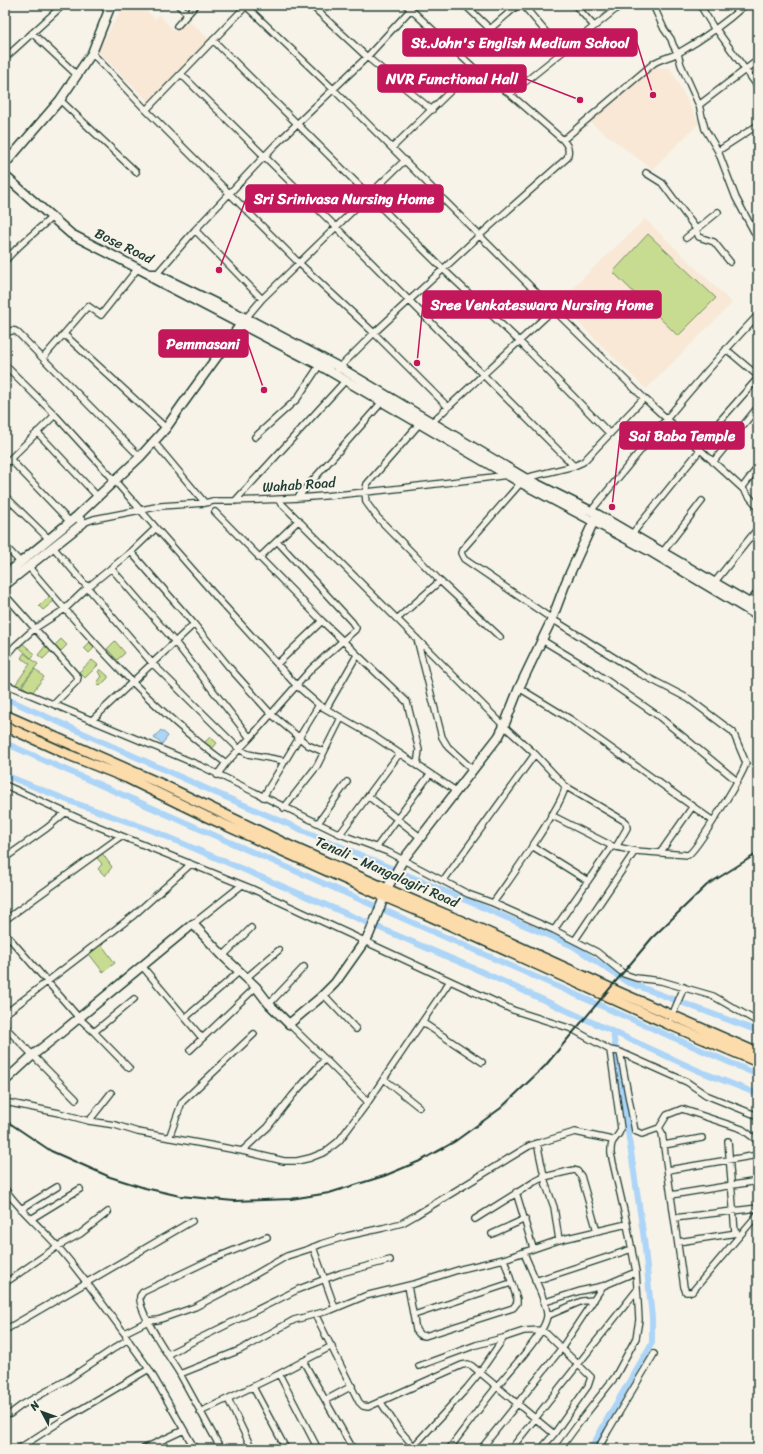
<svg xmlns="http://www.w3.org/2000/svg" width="763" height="1454" viewBox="0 0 763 1454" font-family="Sriracha,sans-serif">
	<rect width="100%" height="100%" fill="#f7f3e8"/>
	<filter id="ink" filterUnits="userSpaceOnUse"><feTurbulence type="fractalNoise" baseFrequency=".025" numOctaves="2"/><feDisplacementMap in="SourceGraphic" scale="8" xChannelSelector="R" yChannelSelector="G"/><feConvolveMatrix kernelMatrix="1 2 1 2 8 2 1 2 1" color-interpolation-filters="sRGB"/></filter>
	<g filter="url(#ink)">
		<path fill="#f8e8d5" d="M 124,5 L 140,5 L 155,19 L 159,15 L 174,31 L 186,19 L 209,39 L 148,101 L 98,51 Z
			M 655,67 L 670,68 L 699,123 L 652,169 L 590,122 Z
			M 645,219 L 732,303 L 646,389 L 558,302 Z"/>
		<path fill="#c8dc91" stroke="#748c62" d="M 648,234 L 716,298 L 678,336 L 613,272 Z
			M 51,595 L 55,600 L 43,610 L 39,606 Z
			M 61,639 L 67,645 L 59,653 L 53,647 Z
			M 92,640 L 97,645 L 89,653 L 84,648 Z
			M 115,641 L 125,653 L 117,660 L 107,649 Z
			M 22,643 L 35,654 L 31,658 L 19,647 Z
			M 47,644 L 52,650 L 43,659 L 38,655 Z
			M 24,653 L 38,664 L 19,688 L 15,685 L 30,664 L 21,658 Z
			M 92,660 L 98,665 L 85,678 L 79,672 Z
			M 35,669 L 44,677 L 32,693 L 22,686 Z
			M 100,669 L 108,676 L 108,678 L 100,686 L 97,683 L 102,676 L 98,672 Z
			M 210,737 L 217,743 L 212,749 L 204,743 Z
			M 102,853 L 112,867 L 105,876 L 98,869 L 102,864 L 97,858 Z
			M 101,944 L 115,963 L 103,972 L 89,954 Z"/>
		<path fill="#add5f8" stroke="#7498aa" d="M 161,730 L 168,736 L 162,744 L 154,738 Z"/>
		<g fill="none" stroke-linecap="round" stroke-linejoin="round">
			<path stroke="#add5f8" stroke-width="6" d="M 5,698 L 216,793 L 573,946 L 627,982 L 758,1031
				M 5,743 L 758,1075
				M 5,775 L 72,802 L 151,830 L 478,970 L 699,1071 L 758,1094
				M 591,1449 L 610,1414 L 652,1343 L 652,1318 L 644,1239 L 613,1032"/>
			<g stroke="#1f3d34" stroke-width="8">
				<path id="street" d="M 102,5 L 108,11
					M 178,5 L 188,14
					M 245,5 L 333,89 L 564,320 L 644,398 L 742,488 L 758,507
					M 311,5 L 367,57 L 432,110
					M 465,5 L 490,29
					M 523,5 L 562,51
					M 575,5 L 594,26
					M 653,5 L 664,29 L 671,39 L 673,45 L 678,54 L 681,65 L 699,105 L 705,129 L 718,151 L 736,198 L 758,239
					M 700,5 L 715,30
					M 177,26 L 196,5
					M 716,29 L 758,87
					M 32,33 L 77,75
					M 213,40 L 443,269 L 519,341 L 610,434
					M 92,53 L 146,110 L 299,263 L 374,333 L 448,407
					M 459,53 L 490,29 L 518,5
					M 5,58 L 63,5
					M 181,74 L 336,227 L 574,466
					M 510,94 L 621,5
					M 60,100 L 136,172
					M 699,105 L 758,60
					M 146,110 L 247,5
					M 563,140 L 654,63 C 662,58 672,57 680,52 C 703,39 725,23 745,5
					M 392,148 L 474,68
					M 718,151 L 758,125
					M 646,173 L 662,183 L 694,226 L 699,237 L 714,242 L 730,262
					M 195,230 L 262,299
					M 686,238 L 718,212
					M 5,261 C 19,244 36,232 52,217
					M 154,277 L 195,230 L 275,145 L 367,57 L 411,9
					M 246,318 L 262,299 L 405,160
					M 5,334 C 9,331 13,329 17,332 L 140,457
					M 63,335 L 88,306 L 101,315 L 138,268
					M 726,349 L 758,376
					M 43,358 L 63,335 L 67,337 L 166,428
					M 5,365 L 55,415 L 115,481 L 220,601 L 296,685 L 319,705 L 375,737 L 456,791
					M 338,369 L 374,333 L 480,235 L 567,158 C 570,150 568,146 563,140 L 510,94 L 474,68 L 406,5
					M 421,422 L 367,484 L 365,492 L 366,502 L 377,517 L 440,581 L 500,637
					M 719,422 L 758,378
					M 431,423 L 554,309
					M 37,432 L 98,497
					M 255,437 L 297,399 L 321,363
					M 154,442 L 205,503
					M 10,459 L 70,522
					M 713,462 L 758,407
					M 5,464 L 55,415
					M 742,488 L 758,467
					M 5,496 L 49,539
					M 297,498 L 382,402
					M 278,500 L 504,726 L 535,754 L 565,786 C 566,801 506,885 493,903
					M 235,501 L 345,381
					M 591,511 C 646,444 699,377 758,315
					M 215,512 L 322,621 L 407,702 L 419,750 L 417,766
					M 83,523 L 94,519 L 161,506 L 205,503 L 213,501 C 312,501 411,487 509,475
					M 632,534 L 700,450
					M 5,546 L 21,563
					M 53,547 L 152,663 L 239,749 L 248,754 L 285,761
					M 131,552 L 194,624 L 229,667 L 271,714 L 308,745 L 324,752
					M 662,553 L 702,501
					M 259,558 L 299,520
					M 28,566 C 88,637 151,709 226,763
					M 111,568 L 175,642 L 250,738
					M 714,583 L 758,528
					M 5,595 L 78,677 L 77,681 L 54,704
					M 748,603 L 758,592
					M 397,619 L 440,581
					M 417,639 L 442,737 L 448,747 L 472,769
					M 542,640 L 590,669 L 657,715 L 737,781
					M 5,658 L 15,646 L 34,629 L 65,609 L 88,587 L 131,552 L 156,528
					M 277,664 L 322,621
					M 5,684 L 201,766 L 340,834 L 388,852 L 468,894 L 493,903 L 554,930 L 597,952 L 624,974 L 636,978 L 661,981 L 713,996 L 758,1022
					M 519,688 L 570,719 L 713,821
					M 326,709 L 357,655
					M 92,720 L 194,624
					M 217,775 L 226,763 L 250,738 L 312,668 L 355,630 L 356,628 L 352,622 L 277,541
					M 5,785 L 82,820 L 250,888 L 513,1010 L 572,1029 L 610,1050 L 620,1052 L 687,1082 L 706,1095 L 758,1116
					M 565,786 L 626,822 L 627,828 L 616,847
					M 368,796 L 420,837
					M 263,797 L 319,705
					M 284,808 L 317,766 L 341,718
					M 551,815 L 612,846 L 635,851 L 688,855 C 696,851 743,775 746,763 L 733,732 L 689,699 L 639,673 L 552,619 L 464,559 L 461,553 L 462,550 L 525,478 L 574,466 L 583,462 L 644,398
					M 318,823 L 347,782
					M 340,834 L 399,754
					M 532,846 L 588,881
					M 376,848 L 430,774
					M 660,853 L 693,806
					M 5,858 L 47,828 L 65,813
					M 444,880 L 535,754
					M 5,920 L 121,836
					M 193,924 L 242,885
					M 554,930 L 612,846
					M 5,933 L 79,1018 L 94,1032 L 129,1068
					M 575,940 L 635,851
					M 223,956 L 251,928
					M 142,966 L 202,1038
					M 246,978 L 279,950
					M 324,995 L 356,1029
					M 269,1004 L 304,967
					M 5,1014 L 134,915 L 191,864
					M 185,1018 L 239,972
					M 671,1018 L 684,987
					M 422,1022 L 482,1062
					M 5,1027 L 76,1099
					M 94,1032 L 134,999
					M 190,1050 L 256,987
					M 610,1050 L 621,1129 C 617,1141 610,1137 611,1154 L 627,1224
					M 620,1052 L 635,1131 L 642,1134 L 659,1128 L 662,1133 L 684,1287 L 686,1292 L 692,1292 L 758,1214
					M 325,1059 L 368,1102
					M 384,1079 L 419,1107
					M 5,1102 L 59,1113 L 89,1121 L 115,1125 L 138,1132 L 242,1151 L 268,1127 L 293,1095 L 325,1059 L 289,1024
					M 89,1121 L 111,1093
					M 659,1128 L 667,1115 L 682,1109 L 742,1129 L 758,1141
					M 169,1138 L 182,1102 L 254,1034
					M 728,1141 L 735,1233
					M 537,1143 L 546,1185 L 554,1207 L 559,1240
					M 664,1145 L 702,1138
					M 242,1151 L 284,1161 L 297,1161 L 310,1158 L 325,1152 L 339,1141 L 368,1102 L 450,981
					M 668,1170 L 758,1155
					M 5,1189 C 20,1211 42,1228 59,1248 C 82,1275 103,1304 124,1333 L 148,1321 L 158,1320 L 195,1307 L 233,1287 L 287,1256 L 309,1249 L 321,1244 L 347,1236 L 383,1228 L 402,1223 L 416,1215 L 529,1146 L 575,1132 L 612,1140
					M 516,1192 L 533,1248
					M 671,1195 L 758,1181
					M 21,1209 L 57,1187
					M 674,1218 L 758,1208
					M 31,1219 L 80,1189
					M 475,1219 L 534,1182 L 544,1177 L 574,1170 L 577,1171 L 581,1176 L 597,1231
					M 492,1234 L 525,1219
					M 267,1237 L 210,1260 L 143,1292 L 140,1296 C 137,1311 171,1359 180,1374 L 240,1350 L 294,1320 L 331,1310 L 365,1296 L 414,1284 L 461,1269 L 504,1259 L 559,1240 L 627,1224 L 636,1272 L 638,1302 L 639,1320 L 636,1338 L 615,1377 L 582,1419 L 560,1449
					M 678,1242 L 737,1233
					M 313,1247 L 335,1308
					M 535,1281 L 632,1249
					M 5,1283 L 58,1246 L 80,1234 L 108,1212
					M 408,1286 L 416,1330 L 420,1335 L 425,1336 L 513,1308 L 517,1303 L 517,1299 L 504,1259
					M 545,1302 L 580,1291 L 603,1286 L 636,1272
					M 315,1314 L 359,1402 L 363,1406 L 368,1407 L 462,1365 L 468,1364 L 472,1366 L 554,1434
					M 414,1315 L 511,1283
					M 547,1316 L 582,1301 L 594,1300
					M 5,1330 L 192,1221
					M 126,1337 L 149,1369 L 195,1449
					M 168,1354 L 299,1289 L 341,1273 L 390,1260
					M 303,1361 L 353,1449
					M 419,1366 L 476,1345 L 503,1338 L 524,1331 L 541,1330 L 547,1334 L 591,1377 L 588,1386 L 554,1434 L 541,1449
					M 180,1374 L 221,1449
					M 279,1374 L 318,1449
					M 253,1387 L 286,1449
					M 228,1399 L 252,1449
					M 326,1400 L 352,1386
					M 380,1401 L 397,1427 L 416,1449
					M 200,1412 L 279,1374 L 332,1346
					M 10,1414 L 22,1405 L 67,1380 L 128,1339
					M 414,1446 L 467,1388 L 480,1372 L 503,1339
					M 18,1449 L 66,1418 L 149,1369
					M 143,1449 L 184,1430
					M 449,1449 C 465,1428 481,1406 498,1385 C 510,1370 545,1334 547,1316 C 548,1304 529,1266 524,1253
					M 481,1449 L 561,1349 L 603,1286
					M 511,1449 L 637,1290
					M 598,1449 L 608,1431 L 654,1354"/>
			</g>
			<g stroke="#1f3d34" stroke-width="11">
				<path id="secondary" d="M 5,164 L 60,100 L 92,53 L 111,5
					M 5,176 L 71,234 L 149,274 L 156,274 L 246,318 L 339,367 L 525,478 L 597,514 L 758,608
					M 149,274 L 154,279 L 319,365 L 521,483 L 651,552 L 758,616
					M 5,575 L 77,516 L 140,457 L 166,428 L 182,405 L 243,321
					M 5,585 L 83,523 L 77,516
					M 5,1081 L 33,1055 L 57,1036 L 193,924 L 223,956 L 256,987 L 269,1004 L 289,1024 L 321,997 L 335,983 L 369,935 L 389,885 L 403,860 L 499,736 L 504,726 L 519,688 L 552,619 L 566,582 L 597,514"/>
			</g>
			<g stroke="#1f3d34" stroke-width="12">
				<path id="primary" d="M 5,715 L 159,783 L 288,845 L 403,896 L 480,929 L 621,993 L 758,1053
					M 5,726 L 69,755 L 127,778 L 205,816 L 385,897 L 423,913 L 668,1024 L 758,1062"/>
			</g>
			<use href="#street" stroke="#f7f3e8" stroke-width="5.5"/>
			<use href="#secondary" stroke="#f7f3e8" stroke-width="8"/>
			<use href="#primary" stroke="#fddcac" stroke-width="9"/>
			<path stroke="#1f3d34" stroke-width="2" d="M 5,1120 L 51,1151 L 110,1177 L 145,1188 L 180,1196 L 234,1201 L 291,1199 L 329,1193 L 384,1176 L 420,1161 L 454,1142 L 501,1108 L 545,1066 L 652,938 L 707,885 L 758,853"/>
		</g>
	</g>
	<g text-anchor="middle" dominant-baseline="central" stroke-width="4" stroke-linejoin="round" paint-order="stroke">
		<g font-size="14" fill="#1f3d34" stroke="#f7f3e8">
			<text transform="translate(124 246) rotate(26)">Bose Road</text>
			<text transform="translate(299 485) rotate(-4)">Wahab Road</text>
			<text transform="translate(387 872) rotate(24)">Tenali - Mangalagiri Road</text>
		</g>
	</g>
	<path fill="none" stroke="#c2185b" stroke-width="1.5" d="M653 95L637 43M580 100L526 79M219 270L246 199M417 363L423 304M264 390L248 344M612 507L620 436"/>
	<g fill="#c2185b" stroke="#f7f3e8" stroke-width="1.5">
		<circle cx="653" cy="95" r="4"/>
		<circle cx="580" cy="100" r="4"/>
		<circle cx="219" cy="270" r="4"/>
		<circle cx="417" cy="363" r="4"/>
		<circle cx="264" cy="390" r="4"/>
		<circle cx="612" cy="507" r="4"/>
	</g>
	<g fill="#c2185b" stroke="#c2185b" stroke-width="1.5">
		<rect x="403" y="29" width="234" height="27" rx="4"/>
		<rect x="378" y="65" width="148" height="27" rx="4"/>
		<rect x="246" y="185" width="197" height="27" rx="4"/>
		<rect x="423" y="291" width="238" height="27" rx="4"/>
		<rect x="159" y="330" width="89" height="27" rx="4"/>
		<rect x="620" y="422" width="124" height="27" rx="4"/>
	</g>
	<g font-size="15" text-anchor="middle" font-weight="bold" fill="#fff">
		<text x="520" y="48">St.John's English Medium School</text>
		<text x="452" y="84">NVR Functional Hall</text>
		<text x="344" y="204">Sri Srinivasa Nursing Home</text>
		<text x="542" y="310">Sree Venkateswara Nursing Home</text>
		<text x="203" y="349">Pemmasani</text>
		<text x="682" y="441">Sai Baba Temple</text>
	</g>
	<rect width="763" height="1454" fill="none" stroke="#f7f3e8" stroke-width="20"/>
	<rect x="10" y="10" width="743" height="1434" fill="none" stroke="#1f3d34" stroke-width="1.5" filter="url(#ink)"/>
	<g transform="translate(42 1412) rotate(311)" stroke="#f7f3e8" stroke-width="3" paint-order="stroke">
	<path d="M0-3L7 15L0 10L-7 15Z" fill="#1f3d34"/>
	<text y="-6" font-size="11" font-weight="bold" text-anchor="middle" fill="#1f3d34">N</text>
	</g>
</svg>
